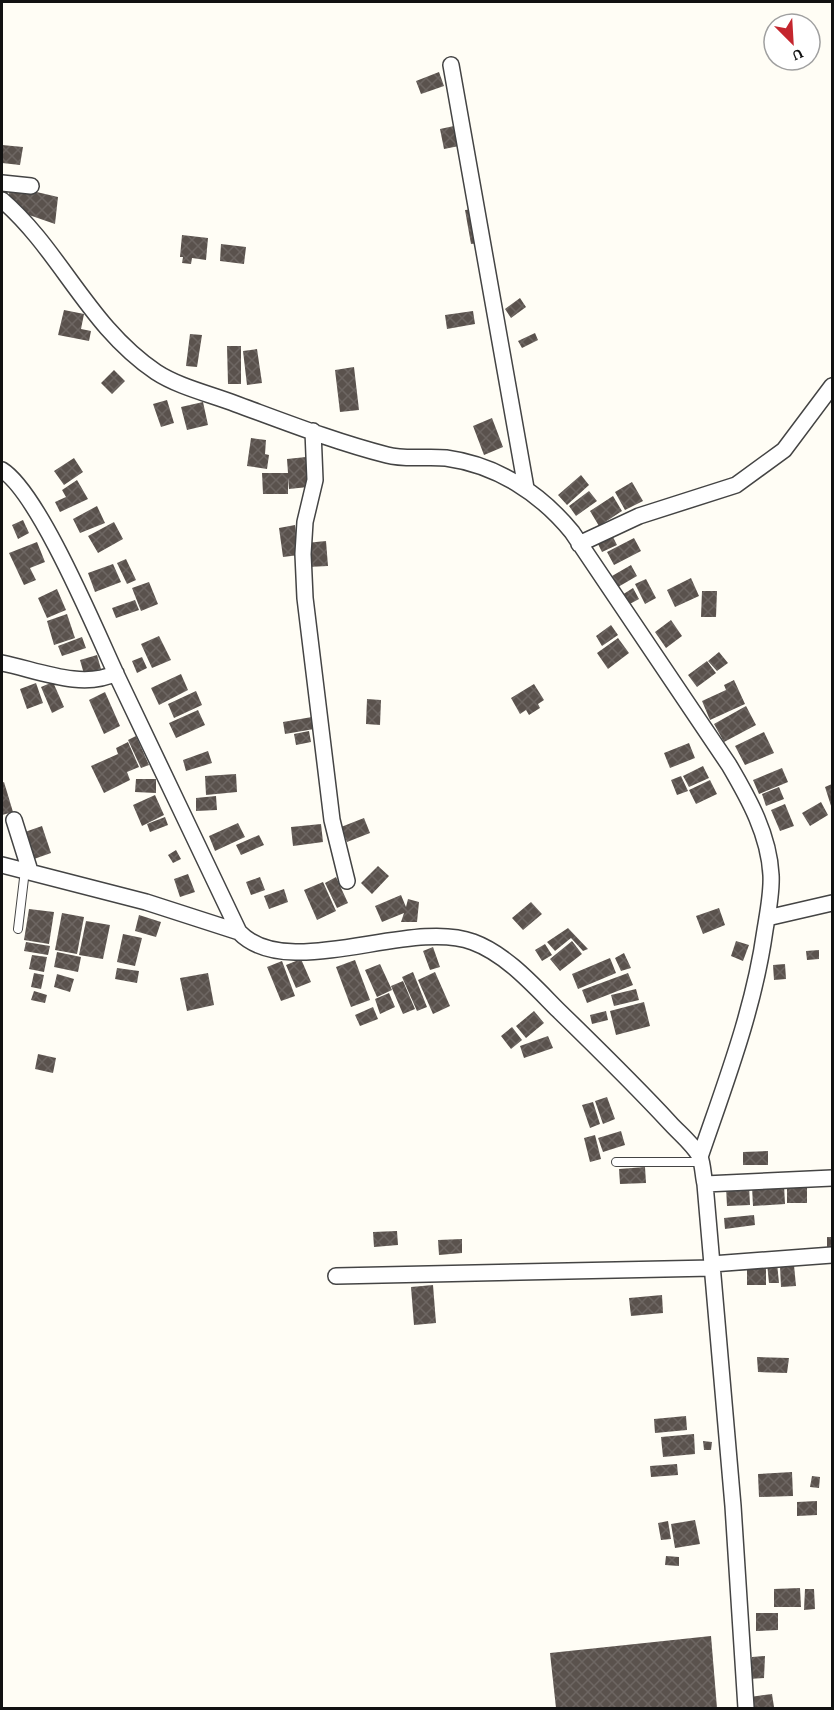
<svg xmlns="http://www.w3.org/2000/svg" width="834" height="1710" viewBox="0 0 834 1710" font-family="'Crimson Pro',serif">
	<defs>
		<pattern id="building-cross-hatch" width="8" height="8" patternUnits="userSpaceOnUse" patternTransform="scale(1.5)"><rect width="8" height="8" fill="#5a524d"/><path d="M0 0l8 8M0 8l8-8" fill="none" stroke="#6d6662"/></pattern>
	</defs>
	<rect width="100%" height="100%" fill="#fffdf5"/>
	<path fill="url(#building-cross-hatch)" d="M 439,72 L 444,86 L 421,94 L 416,81 Z
		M 454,126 L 459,146 L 444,149 L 440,129 Z
		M 2,145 L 23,147 L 20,165 L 2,163 Z
		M 11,186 L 58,197 L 55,224 L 29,215 L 8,198 Z
		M 476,209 L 481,243 L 471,244 L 465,210 Z
		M 182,235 L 208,238 L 206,260 L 192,258 L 191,264 L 182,263 L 183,257 L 180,257 Z
		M 221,244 L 246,247 L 244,264 L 220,261 Z
		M 520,298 L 526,307 L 511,318 L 505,309 Z
		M 64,310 L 84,314 L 81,329 L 91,331 L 89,341 L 58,335 Z
		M 473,311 L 475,324 L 447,329 L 445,315 Z
		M 535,333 L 538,340 L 522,348 L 518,341 Z
		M 190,334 L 202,335 L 197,367 L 186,366 Z
		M 227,346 L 241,346 L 241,384 L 228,384 Z
		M 257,349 L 262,383 L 247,385 L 243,351 Z
		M 354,367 L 359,410 L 340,412 L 335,370 Z
		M 114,370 L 125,381 L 112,394 L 101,383 Z
		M 167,400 L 174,423 L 161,427 L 153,404 Z
		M 203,402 L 208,425 L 187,430 L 181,407 Z
		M 492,418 L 503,447 L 484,455 L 473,426 Z
		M 251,438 L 266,440 L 265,454 L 269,455 L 267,469 L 247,466 Z
		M 306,457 L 308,487 L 289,489 L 288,478 L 288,494 L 263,494 L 262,473 L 288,473 L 287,459 Z
		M 74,458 L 83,472 L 64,485 L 54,471 Z
		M 581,475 L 589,485 L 567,505 L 558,495 Z
		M 77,480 L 88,499 L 60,512 L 55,502 L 66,497 L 62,490 Z
		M 632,482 L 643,501 L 625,510 L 615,492 Z
		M 589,491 L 597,501 L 576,516 L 569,506 Z
		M 613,496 L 622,511 L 599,526 L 590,511 Z
		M 97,506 L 105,523 L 80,533 L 73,519 Z
		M 23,520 L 29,533 L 18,539 L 12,525 Z
		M 114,522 L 123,539 L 98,553 L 88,536 Z
		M 295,525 L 299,555 L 283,557 L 279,528 Z
		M 611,533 L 617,545 L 602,552 L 596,540 Z
		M 634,538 L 641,551 L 614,565 L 607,552 Z
		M 326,541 L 328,566 L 308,567 L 306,543 Z
		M 37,542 L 45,562 L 30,568 L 36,580 L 24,585 L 9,553 Z
		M 126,559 L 136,580 L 127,584 L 117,563 Z
		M 113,564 L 121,582 L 95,592 L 88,573 Z
		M 631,565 L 637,576 L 618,587 L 612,576 Z
		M 691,578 L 699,596 L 675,607 L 667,590 Z
		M 646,579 L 656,598 L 645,604 L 635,584 Z
		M 149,582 L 158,604 L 141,611 L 132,588 Z
		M 633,588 L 639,599 L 628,605 L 622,595 Z
		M 57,589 L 66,610 L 47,618 L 38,598 Z
		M 702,591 L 717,591 L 716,617 L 701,617 Z
		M 135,600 L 139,610 L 116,618 L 112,608 Z
		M 67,614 L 75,638 L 54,645 L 47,621 Z
		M 671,620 L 682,636 L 666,648 L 655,632 Z
		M 611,625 L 618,635 L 602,646 L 596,636 Z
		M 159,636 L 171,660 L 152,668 L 141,644 Z
		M 82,637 L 86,648 L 62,656 L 58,646 Z
		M 618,638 L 629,653 L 608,669 L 597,653 Z
		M 719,652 L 728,663 L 717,671 L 708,661 Z
		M 97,655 L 101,669 L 84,674 L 80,660 Z
		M 142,657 L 147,668 L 137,673 L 132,661 Z
		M 707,661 L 716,673 L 697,687 L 688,675 Z
		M 181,674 L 188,690 L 159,705 L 151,688 Z
		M 734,680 L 745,704 L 710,720 L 702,701 L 726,690 L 724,685 Z
		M 53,682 L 64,707 L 52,713 L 41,687 Z
		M 36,683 L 43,703 L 27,709 L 20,689 Z
		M 534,684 L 544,700 L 538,704 L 540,708 L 529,715 L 526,710 L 520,714 L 511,698 Z
		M 196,691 L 202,705 L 174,718 L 168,704 Z
		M 105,692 L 120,726 L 104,734 L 89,700 Z
		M 367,699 L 381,700 L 380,725 L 366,724 Z
		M 746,706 L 756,725 L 724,742 L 714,724 Z
		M 198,710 L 205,725 L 176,738 L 169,723 Z
		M 312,717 L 314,729 L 285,734 L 283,722 Z
		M 309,731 L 311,742 L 296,745 L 294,734 Z
		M 764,732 L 774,753 L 745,765 L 735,746 Z
		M 136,736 L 149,765 L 141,768 L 128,740 Z
		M 128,742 L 139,767 L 127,772 L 130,780 L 104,793 L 91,766 L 118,754 L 116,748 Z
		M 689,743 L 695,758 L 670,768 L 664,753 Z
		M 208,751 L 212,763 L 186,771 L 183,760 Z
		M 703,766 L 709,778 L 689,787 L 683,776 Z
		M 782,768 L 788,782 L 759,794 L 753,780 Z
		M 236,774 L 237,792 L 206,795 L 205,776 Z
		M 681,776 L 688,791 L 677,795 L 671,780 Z
		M 136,779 L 156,779 L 156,793 L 135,792 Z
		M 710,780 L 717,794 L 696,804 L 689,790 Z
		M 4,782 L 13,812 L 2,815 L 2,783 Z
		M 832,784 L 832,809 L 825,787 Z
		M 779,787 L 784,799 L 766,806 L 762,794 Z
		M 155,795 L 164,815 L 142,826 L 133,805 Z
		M 216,796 L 217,810 L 196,811 L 196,798 Z
		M 821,802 L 828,815 L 810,826 L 802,813 Z
		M 785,804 L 794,826 L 780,831 L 771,810 Z
		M 165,817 L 168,825 L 150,832 L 147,824 Z
		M 364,818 L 370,833 L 347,842 L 341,827 Z
		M 238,823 L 245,837 L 215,851 L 209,836 Z
		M 321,824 L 323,842 L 293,846 L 291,827 Z
		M 42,826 L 51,853 L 34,859 L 25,832 Z
		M 259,835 L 264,845 L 241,855 L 236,845 Z
		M 176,850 L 181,859 L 173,863 L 168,855 Z
		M 378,866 L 389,876 L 372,894 L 361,883 Z
		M 188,874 L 195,892 L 180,897 L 174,879 Z
		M 260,877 L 265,890 L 251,895 L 246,882 Z
		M 336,877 L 348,903 L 337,908 L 325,883 Z
		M 323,882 L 336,911 L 317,920 L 304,890 Z
		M 284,889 L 288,902 L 269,909 L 264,896 Z
		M 401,895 L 406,907 L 408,899 L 419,902 L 417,922 L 401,922 L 404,913 L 382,922 L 375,906 Z
		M 531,902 L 542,914 L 523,930 L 512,918 Z
		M 719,908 L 725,925 L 703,934 L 696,916 Z
		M 29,909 L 54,912 L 49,944 L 24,940 Z
		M 62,913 L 84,917 L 77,954 L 55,950 Z
		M 139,915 L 161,922 L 156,937 L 135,931 Z
		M 86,921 L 110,925 L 103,959 L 79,955 Z
		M 568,928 L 588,949 L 583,951 L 571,938 L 555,951 L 547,942 Z
		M 123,934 L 142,938 L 135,966 L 117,962 Z
		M 572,941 L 582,954 L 560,971 L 550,959 Z
		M 736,941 L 749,945 L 743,961 L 731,956 Z
		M 26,942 L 50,946 L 48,955 L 24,951 Z
		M 545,944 L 552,955 L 542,961 L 535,950 Z
		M 433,947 L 440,967 L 430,970 L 423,951 Z
		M 819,950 L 819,959 L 807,960 L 806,951 Z
		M 57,952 L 81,957 L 78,972 L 54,967 Z
		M 624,953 L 631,968 L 621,971 L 615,958 Z
		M 32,955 L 47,957 L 44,972 L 29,969 Z
		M 610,958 L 616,973 L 578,989 L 572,974 Z
		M 301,959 L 311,982 L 296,988 L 286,965 Z
		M 355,960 L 370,1000 L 351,1007 L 336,967 Z
		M 282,961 L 295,996 L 281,1001 L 267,967 Z
		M 380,964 L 392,990 L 377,997 L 365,970 Z
		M 785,964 L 786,979 L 774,980 L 773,965 Z
		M 117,968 L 139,971 L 137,983 L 115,979 Z
		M 413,972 L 427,1007 L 417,1011 L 402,977 Z
		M 435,972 L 450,1006 L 433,1014 L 418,980 Z
		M 34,973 L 44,975 L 41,989 L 31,987 Z
		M 208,973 L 214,1005 L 187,1011 L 180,978 Z
		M 628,973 L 633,985 L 587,1003 L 582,990 Z
		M 57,974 L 74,979 L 70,992 L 54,987 Z
		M 403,981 L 415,1009 L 403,1014 L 391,986 Z
		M 636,989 L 639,1000 L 614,1006 L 611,995 Z
		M 34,991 L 47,995 L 45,1003 L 31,1000 Z
		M 389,993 L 395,1007 L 380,1014 L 375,999 Z
		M 644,1002 L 650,1026 L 616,1035 L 610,1011 Z
		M 373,1007 L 378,1019 L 360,1026 L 355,1015 Z
		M 534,1011 L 544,1023 L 526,1038 L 516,1026 Z
		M 606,1011 L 608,1020 L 592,1024 L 590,1015 Z
		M 512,1027 L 522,1040 L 511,1049 L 501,1036 Z
		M 548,1036 L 553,1048 L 524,1058 L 520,1046 Z
		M 38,1054 L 56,1058 L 53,1073 L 35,1069 Z
		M 607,1097 L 615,1119 L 603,1124 L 595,1101 Z
		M 593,1102 L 600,1124 L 590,1128 L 582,1105 Z
		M 621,1131 L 625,1145 L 603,1152 L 598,1138 Z
		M 595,1135 L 601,1159 L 590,1162 L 584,1138 Z
		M 768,1151 L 768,1165 L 743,1165 L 743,1152 Z
		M 645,1167 L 646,1183 L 620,1184 L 619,1169 Z
		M 787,1184 L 807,1184 L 807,1203 L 787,1203 Z
		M 784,1185 L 785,1204 L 753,1206 L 752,1187 Z
		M 749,1186 L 750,1205 L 727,1206 L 726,1187 Z
		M 754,1215 L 755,1225 L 725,1229 L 724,1218 Z
		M 397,1231 L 398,1245 L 374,1247 L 373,1232 Z
		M 827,1237 L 832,1237 L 832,1251 L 827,1251 Z
		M 462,1239 L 462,1253 L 439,1255 L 438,1240 Z
		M 767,1263 L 777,1263 L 779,1283 L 769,1283 Z
		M 766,1264 L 766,1285 L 747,1285 L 747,1265 Z
		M 794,1265 L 796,1286 L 781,1287 L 780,1266 Z
		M 433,1285 L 436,1323 L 414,1325 L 411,1287 Z
		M 662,1295 L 663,1313 L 631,1316 L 629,1298 Z
		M 757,1357 L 789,1358 L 787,1373 L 758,1372 Z
		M 686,1416 L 687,1430 L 655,1433 L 654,1419 Z
		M 694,1434 L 695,1454 L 663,1457 L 661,1437 Z
		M 703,1441 L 712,1442 L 711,1450 L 704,1450 Z
		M 677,1464 L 678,1475 L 651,1477 L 650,1466 Z
		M 792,1472 L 793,1496 L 759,1497 L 758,1474 Z
		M 812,1476 L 820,1477 L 819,1488 L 810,1487 Z
		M 817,1501 L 817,1515 L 797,1516 L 797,1502 Z
		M 695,1520 L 700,1544 L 675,1548 L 671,1524 Z
		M 668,1521 L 671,1539 L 661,1540 L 658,1523 Z
		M 666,1556 L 679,1557 L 679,1566 L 665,1565 Z
		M 800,1588 L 801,1607 L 774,1607 L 774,1589 Z
		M 805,1589 L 814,1589 L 815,1609 L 804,1610 Z
		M 756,1613 L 778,1613 L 778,1630 L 756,1631 Z
		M 711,1636 L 717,1708 L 556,1708 L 550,1653 Z
		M 765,1656 L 764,1678 L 749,1679 L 752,1657 Z
		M 772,1694 L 774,1707 L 752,1708 L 750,1697 Z"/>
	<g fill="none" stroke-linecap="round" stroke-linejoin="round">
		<g stroke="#444" stroke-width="10">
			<path id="lane" d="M 18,929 L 25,870
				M 616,1162 L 701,1162"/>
		</g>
		<g stroke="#444" stroke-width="18">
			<path id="street" d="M 451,65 L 526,488
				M 2,183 L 31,186
				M 2,200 C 61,251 88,326 156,372 C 179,387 210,394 236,404 C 285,422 336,442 387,455 C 405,460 427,456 446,458 C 497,465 540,493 572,532 L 729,765 C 749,799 769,835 771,875 C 772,892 768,912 765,930 C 754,1009 726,1081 700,1157
				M 313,431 L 315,480 L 305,522 L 303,554 L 305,598 L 332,820 L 347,881
				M 2,470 C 39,493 96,631 117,676 C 158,761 198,847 239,932 C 288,983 410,918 473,942 C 506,954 534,986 558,1010 C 596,1047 634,1084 670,1123 C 679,1133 694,1145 700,1157 C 703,1165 703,1176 705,1184 L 733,1506 L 746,1708
				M 579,544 L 639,516 L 736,485 L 784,450 L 832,386
				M 2,663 C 37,670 82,690 116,673
				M 14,820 L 30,871
				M 2,865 L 146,902 L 239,932
				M 767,918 L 832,903
				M 705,1184 L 832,1178
				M 712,1264 L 832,1255
				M 336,1276 L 712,1268"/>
		</g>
		<use href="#lane" stroke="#fff" stroke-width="8"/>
		<use href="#street" stroke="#fff" stroke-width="15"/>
	</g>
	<rect width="834" height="1710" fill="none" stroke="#111111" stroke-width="6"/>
	<g transform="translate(792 42) rotate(156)"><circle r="28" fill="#ffffff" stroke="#a0a0a0" stroke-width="1.5"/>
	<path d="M0-4.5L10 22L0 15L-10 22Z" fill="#c4262e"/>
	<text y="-9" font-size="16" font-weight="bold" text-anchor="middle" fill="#111111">U</text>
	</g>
</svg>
